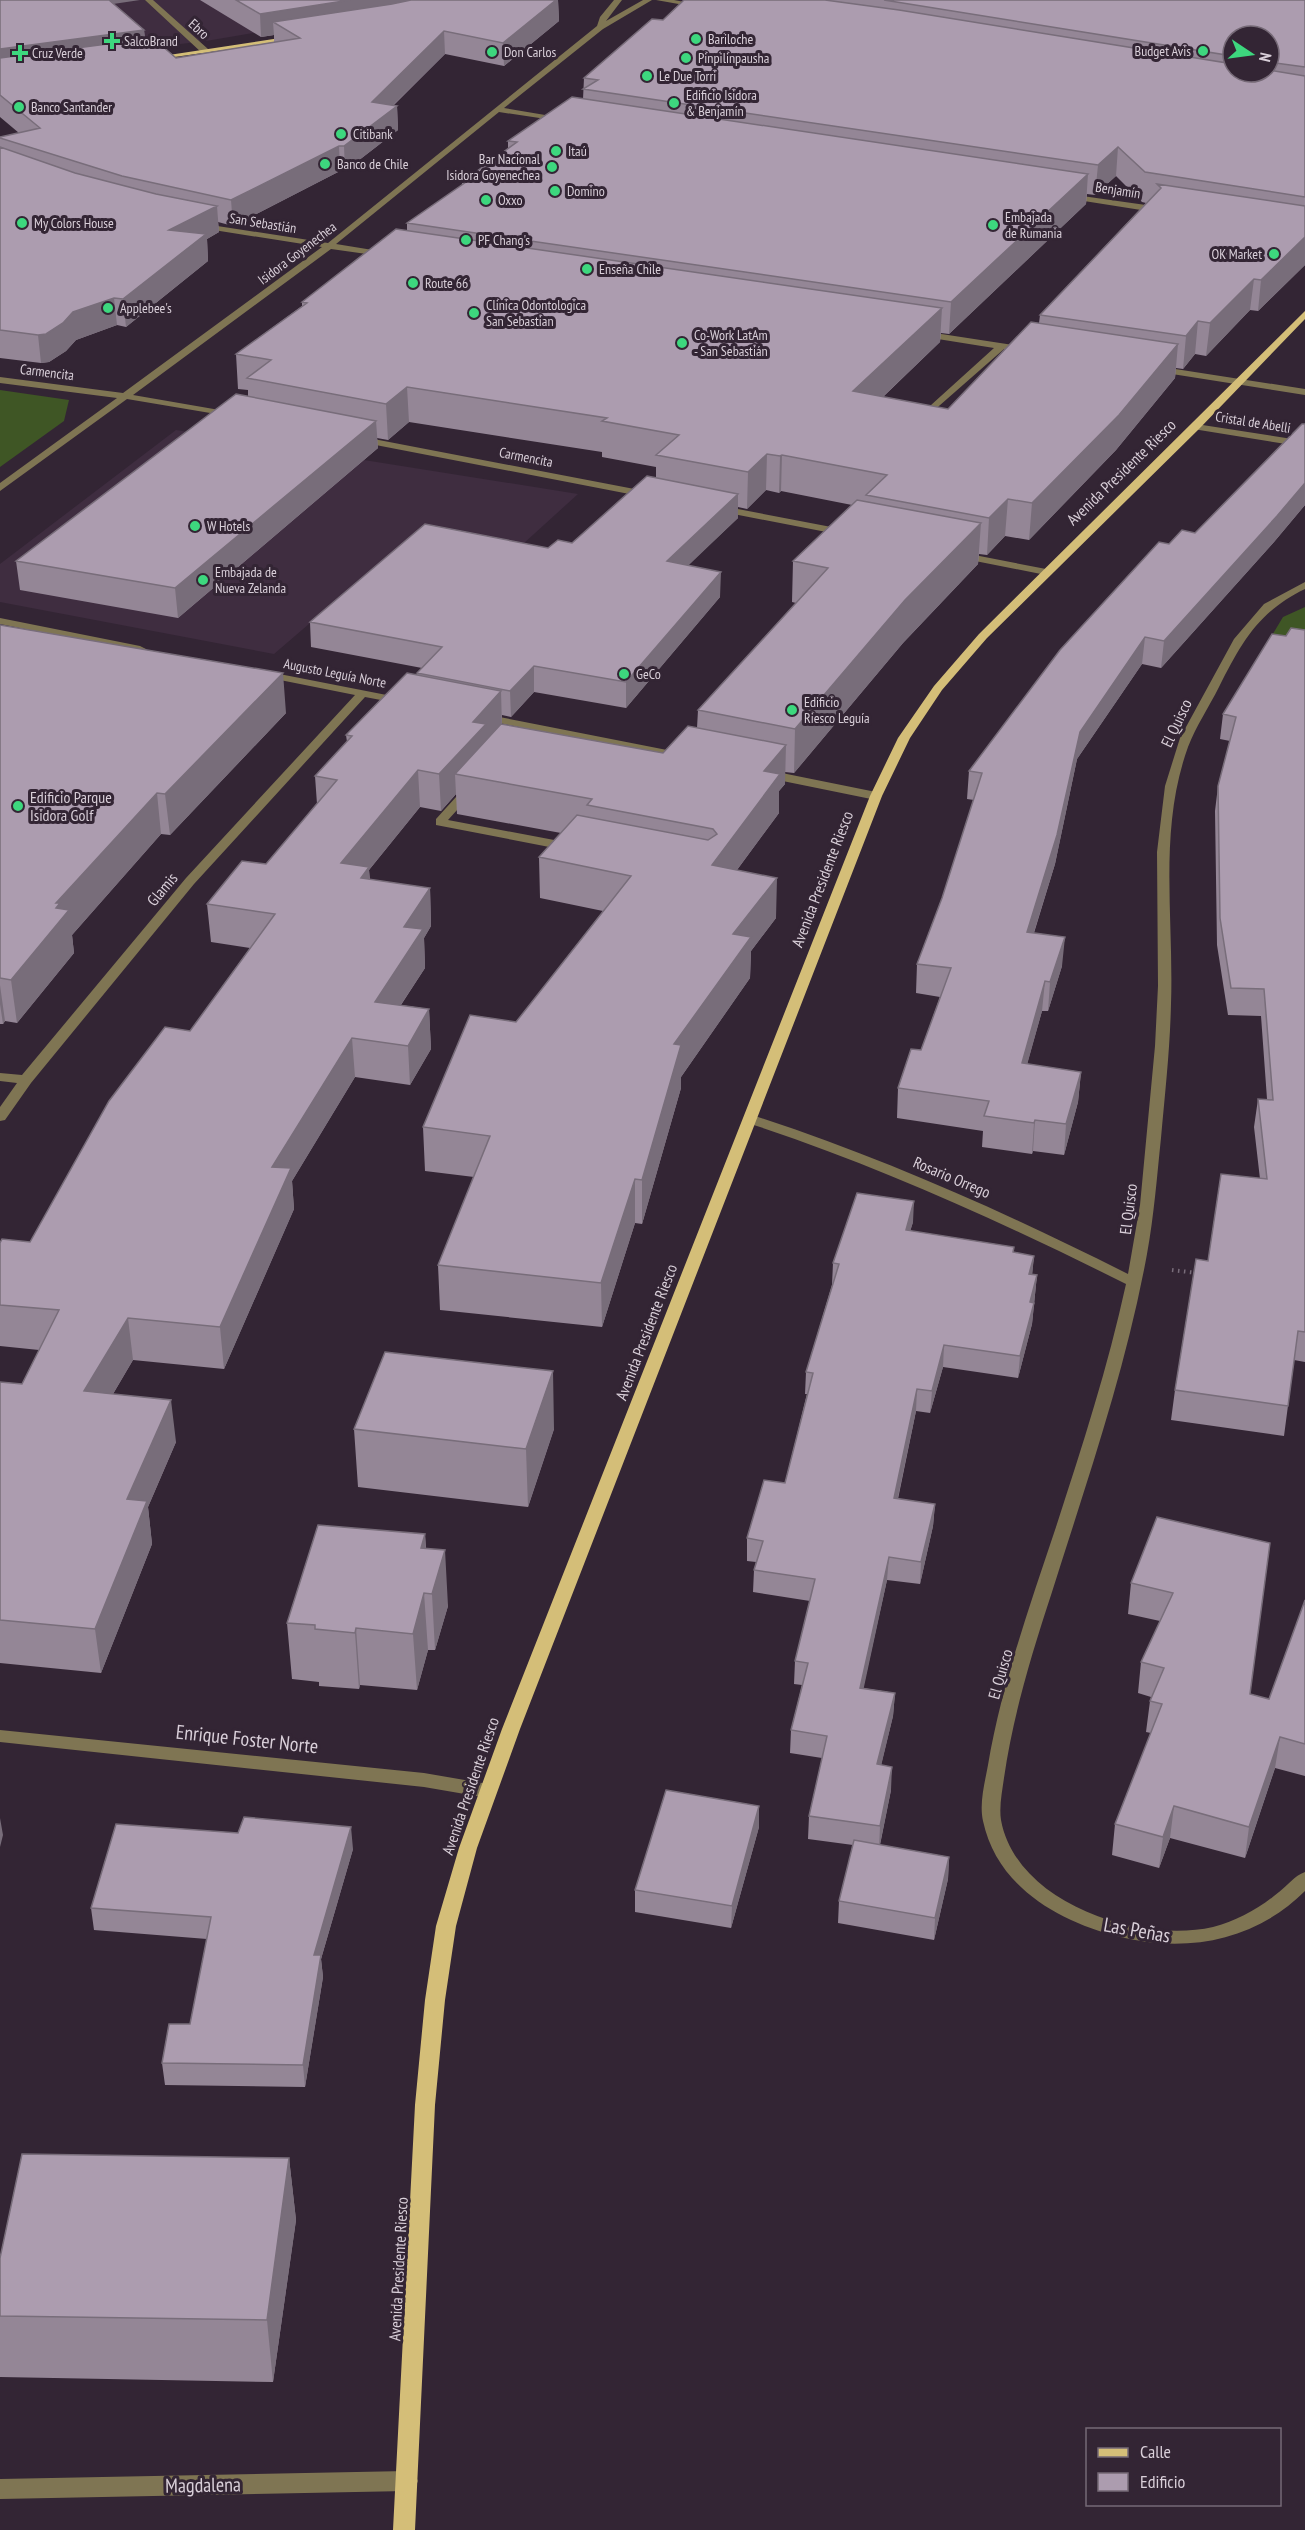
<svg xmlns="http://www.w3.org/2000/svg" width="1305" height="2530" viewBox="0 0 1305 2530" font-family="'PT Sans Narrow',sans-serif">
	<rect width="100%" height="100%" fill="#332534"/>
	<path fill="#3f2d40" d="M 0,0 L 448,0 L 206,41 L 0,65 Z
		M 176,430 L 578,494 L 512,554 L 409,538 L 274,654 L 0,602 L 0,564 Z"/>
	<path fill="#3f5625" d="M 0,390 L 69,400 L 64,421 L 0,467 Z
		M 1305,607 L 1305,646 L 1271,637 L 1283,617 Z"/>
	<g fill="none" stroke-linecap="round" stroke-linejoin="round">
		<path stroke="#796d7a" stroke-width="4" stroke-dasharray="1.5 4.5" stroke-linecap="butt" d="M 1172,1270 L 1197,1273"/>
		<path fill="#7f7553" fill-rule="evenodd" d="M 145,0 L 153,0 L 208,49 L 208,53 L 202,53 Z
			M 614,0 L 622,0 L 606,21 L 643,0 L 652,0 L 603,29 L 504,108 L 563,118 L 566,118 L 566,122 L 499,112 L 336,244 L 385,252 L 388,253 L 388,257 L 331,249 L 133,395 L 231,412 L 236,415 L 234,417 L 127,399 L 0,491 L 0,483 L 117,398 L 0,383 L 0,377 L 123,393 L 322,247 L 201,228 L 197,225 L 198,223 L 328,243 L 597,26 L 600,17 Z
			M 656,0 L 674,0 L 705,6 L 701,8 Z
			M 1068,194 L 1160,207 L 1164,210 L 1160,213 L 1065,198 L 1065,194 Z
			M 922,331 L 1026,347 L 1031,350 L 1026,353 L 1004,349 L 923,420 L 918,417 L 920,415 L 994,348 L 919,336 L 917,334 Z
			M 1156,366 L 1305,389 L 1305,395 L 1153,371 L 1151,369 Z
			M 1196,424 L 1305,441 L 1305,447 L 1193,429 L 1191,427 Z
			M 358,436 L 650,492 L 655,495 L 650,498 L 355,441 L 355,437 Z
			M 717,505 L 847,530 L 852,533 L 847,536 L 713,510 L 713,506 Z
			M 959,552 L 1046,569 L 1051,572 L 1046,575 L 955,557 L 954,555 Z
			M 1305,582 L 1305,589 C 1258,612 1242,642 1219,687 C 1209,707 1196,726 1188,747 C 1158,830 1174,918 1171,1004 C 1170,1049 1165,1093 1161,1138 C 1157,1176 1154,1216 1147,1254 C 1126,1369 1087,1481 1052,1592 C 1032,1653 1013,1715 1004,1778 C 1002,1792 999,1807 1001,1820 C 1016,1903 1139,1944 1213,1927 C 1237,1921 1260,1908 1279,1892 C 1288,1885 1294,1876 1305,1872 L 1305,1891 C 1255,1941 1187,1953 1120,1937 C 1059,1922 997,1887 983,1821 C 979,1803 985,1782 988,1765 C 1002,1683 1030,1605 1056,1527 C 1082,1447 1108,1367 1126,1284 C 1002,1222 877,1165 745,1122 L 743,1119 L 750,1115 L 755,1116 C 884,1158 1007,1213 1128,1274 L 1140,1205 L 1155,1046 L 1158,986 L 1157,852 L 1165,786 L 1180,738 L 1234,639 L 1264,604 Z
			M 0,618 L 140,646 L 146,649 L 140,652 L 0,624 Z
			M 264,671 L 402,698 L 408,701 L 402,704 L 365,697 L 194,884 L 31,1083 L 5,1120 L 0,1121 L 0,1107 L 17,1083 L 0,1081 L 0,1073 L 22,1075 L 186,878 L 355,695 L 260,676 L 260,672 Z
			M 484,714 L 667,750 L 673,754 L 667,758 L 480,719 L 478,717 Z
			M 767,770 L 876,792 L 882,796 L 876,800 L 763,777 L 761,774 Z
			M 470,785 L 476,789 L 448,820 L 570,843 L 576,847 L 570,851 L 436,825 L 436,819 L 466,786 Z
			M 0,1730 L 424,1773 L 488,1784 L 494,1786 L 497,1791 L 494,1796 L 488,1798 L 424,1787 L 0,1742 Z
			M 407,2471 L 415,2474 L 418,2481 L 415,2488 L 407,2491 L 0,2499 L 0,2479 Z"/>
		<path fill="#d4be78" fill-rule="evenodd" d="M 293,36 L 296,40 L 153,60 L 149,58 Z
			M 1305,311 L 1305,319 L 1199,429 L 987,638 L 942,690 L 910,738 L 882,796 L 520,1729 L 477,1848 L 456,1926 L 445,2000 L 435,2105 L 415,2530 L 393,2530 L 415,2105 L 425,2000 L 436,1926 L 459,1848 L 502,1729 L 870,796 L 898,738 L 934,686 L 979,634 Z"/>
	</g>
	<path fill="#948696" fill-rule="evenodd" d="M 0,0 L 114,4 L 144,30 L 145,39 L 176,58 L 274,42 L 274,35 L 261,37 L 200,0 L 558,0 L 559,21 L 504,66 L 445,54 L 394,105 L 397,106 L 398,130 L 345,171 L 340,171 L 233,226 L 218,222 L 219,232 L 207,239 L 208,261 L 126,327 L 117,325 L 76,340 L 66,351 L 49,362 L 41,363 L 0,358 L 0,137 L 19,133 L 0,117 Z
		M 684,0 L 1305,0 L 1305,265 L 1258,311 L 1250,310 L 1206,356 L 1195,354 L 1183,369 L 1176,368 L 1175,378 L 1116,450 L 1029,540 L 1005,536 L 987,555 L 979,554 L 978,564 L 903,643 L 794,773 L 785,772 L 785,784 L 779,791 L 779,813 L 737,870 L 776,918 L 751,951 L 750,978 L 681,1077 L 681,1088 L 642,1224 L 635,1223 L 602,1327 L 440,1310 L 438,1265 L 474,1177 L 425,1171 L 423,1127 L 516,1022 L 603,911 L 540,898 L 539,857 L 561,833 L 457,814 L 456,794 L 441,811 L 420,807 L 369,870 L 370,880 L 430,888 L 431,926 L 424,938 L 425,968 L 401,1005 L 429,1009 L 431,1049 L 410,1085 L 355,1077 L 292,1181 L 294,1209 L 224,1369 L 133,1360 L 113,1394 L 176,1442 L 148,1507 L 152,1544 L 101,1673 L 0,1663 L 0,1382 L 22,1384 L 39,1350 L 0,1346 L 0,1243 L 30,1242 L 190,1031 L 250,948 L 211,942 L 207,904 L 266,864 L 317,804 L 315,776 L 347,742 L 346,735 L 417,675 L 417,673 L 422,668 L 311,647 L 310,622 L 548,548 L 572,543 L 656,478 L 656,467 L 602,457 L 602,452 L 409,422 L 388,440 L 377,438 L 378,448 L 178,618 L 20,590 L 16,561 L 248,396 L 248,390 L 238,389 L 236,354 L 302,306 L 302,302 L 407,230 L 407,223 L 462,185 L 462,182 L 508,149 L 508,141 L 583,99 L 584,78 L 663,20 ZM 1233,36 L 1269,36 L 1269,72 L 1233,72 ZM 1116,176 L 1142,202 L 1146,203 L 1040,315 L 1039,323 L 948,409 L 883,397 L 940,342 L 941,333 L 949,334 L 1086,204 L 1087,194 L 1095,195 ZM 766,490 L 779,493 L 781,491 L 852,505 L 793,561 L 792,602 L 796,603 L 698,710 L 697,728 L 663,753 L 502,725 L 502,715 L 511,717 L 534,692 L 626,708 L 720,597 L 688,565 L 738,518 L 738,507 L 747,509 Z
		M 1305,424 L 1305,505 L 1274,542 L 1161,668 L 1142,664 L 1077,759 L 1055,864 L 1034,933 L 1062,966 L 1048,1011 L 1042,1011 L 1027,1064 L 1081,1072 L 1078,1102 L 1064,1155 L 1033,1151 L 1032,1154 L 982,1147 L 983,1131 L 897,1118 L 898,1088 L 921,1050 L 940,997 L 916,993 L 917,964 L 942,898 L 974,800 L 967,799 L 969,771 L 1169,544 L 1195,533 Z
		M 0,625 L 286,713 L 170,835 L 161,834 L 72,935 L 74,953 L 17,1023 L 5,1021 L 3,1024 L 0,1024 Z
		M 1305,630 L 1305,1362 L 1294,1360 L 1284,1436 L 1171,1420 L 1175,1390 L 1208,1261 L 1260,1179 L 1254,1127 L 1258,1099 L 1267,1099 L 1261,1016 L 1228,1015 L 1217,945 L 1215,811 L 1218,786 L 1230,741 L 1220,739 L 1223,714 L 1286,636 Z
		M 913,1222 L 910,1231 L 1014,1253 L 1034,1256 L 1032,1274 L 1037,1275 L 1032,1324 L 1018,1378 L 943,1367 L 930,1413 L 916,1411 L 898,1499 L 935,1504 L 933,1526 L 920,1584 L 887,1580 L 863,1688 L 895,1693 L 893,1716 L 881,1765 L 891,1790 L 880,1845 L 949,1857 L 948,1879 L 934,1940 L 838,1923 L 839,1901 L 853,1845 L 808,1839 L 809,1816 L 822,1758 L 790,1753 L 791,1730 L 802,1685 L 794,1684 L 795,1661 L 810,1601 L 753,1592 L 754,1570 L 756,1562 L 747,1561 L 747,1538 L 785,1483 L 807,1394 L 805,1394 L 806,1372 L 832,1285 L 833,1263 Z
		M 354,1429 L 554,1429 L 528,1507 L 358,1487 Z
		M 1157,1517 L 1250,1694 L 1269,1699 L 1305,1600 L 1305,1776 L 1275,1768 L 1245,1858 L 1170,1838 L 1159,1868 L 1112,1855 L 1115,1824 L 1151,1733 L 1146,1732 L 1150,1701 L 1151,1697 L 1138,1693 L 1141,1662 L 1160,1621 L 1128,1614 L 1131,1583 Z
		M 425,1534 L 426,1548 L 448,1606 L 435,1650 L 428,1650 L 417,1690 L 360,1685 L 359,1689 L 319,1686 L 319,1682 L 292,1679 L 287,1623 Z
		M 759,1806 L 759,1827 L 731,1928 L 635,1912 L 635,1890 Z
		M 353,1849 L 321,1959 L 323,1977 L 305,2087 L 165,2085 L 162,2063 L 190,2024 L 207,1939 L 94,1930 L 91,1908 Z
		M 289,2158 L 296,2220 L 273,2382 L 0,2377 L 0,2258 Z"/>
	<path fill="#786d7a" d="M 93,0 L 140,0 L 93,7 Z
		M 350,0 L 419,0 L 273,22 L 274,35 L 261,37 L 260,14 Z
		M 556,0 L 558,0 L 559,21 L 504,66 L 503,43 Z
		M 144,30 L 146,53 L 0,73 L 0,49 Z
		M 444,31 L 445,54 L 380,118 L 397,106 L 398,130 L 345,171 L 344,146 L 372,102 Z
		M 339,146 L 340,171 L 233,226 L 231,200 Z
		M 1118,147 L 1116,176 L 1095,195 L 1098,165 Z
		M 1088,174 L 1086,204 L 949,334 L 951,302 Z
		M 217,206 L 219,232 L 207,239 L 208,261 L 126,327 L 123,299 L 169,230 Z
		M 1305,237 L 1305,265 L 1258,311 L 1261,280 Z
		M 1254,279 L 1250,310 L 1206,356 L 1210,323 Z
		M 114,298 L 117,325 L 76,340 L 66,351 L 49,362 L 41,363 L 38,335 L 73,312 Z
		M 942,308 L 940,342 L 851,427 L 853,391 Z
		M 1198,321 L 1195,354 L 1183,369 L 1186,336 Z
		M 1178,344 L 1175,378 L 1116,450 L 1029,540 L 1032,503 Z
		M 407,387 L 409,422 L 388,440 L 386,404 Z
		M 376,421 L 378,448 L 178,618 L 175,588 Z
		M 767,454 L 766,490 L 747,509 L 748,472 Z
		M 782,455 L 781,491 L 779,493 L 780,456 Z
		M 1305,483 L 1305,505 L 1274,542 L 1161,668 L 1164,641 Z
		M 738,494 L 738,518 L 667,586 L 667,561 Z
		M 1008,499 L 1005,536 L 987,555 L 989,518 Z
		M 981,523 L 978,564 L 903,643 L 794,773 L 795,729 L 905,600 Z
		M 721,572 L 720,597 L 626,708 L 626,682 Z
		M 1145,637 L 1142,664 L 1077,759 L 1055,864 L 1025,961 L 1027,932 L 1080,732 Z
		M 534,666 L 534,692 L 511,717 L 510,691 Z
		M 283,673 L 286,713 L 170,835 L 165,794 Z
		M 501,691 L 502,727 L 455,774 L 456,794 L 441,811 L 439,774 L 473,722 Z
		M 786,745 L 785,784 L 779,791 L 779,813 L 711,905 L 712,865 L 764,771 Z
		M 418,770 L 420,807 L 369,870 L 371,905 L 341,863 Z
		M 157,793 L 161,834 L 72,935 L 74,953 L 17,1023 L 11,980 L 56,903 Z
		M 777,878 L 776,918 L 751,951 L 750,978 L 681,1077 L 681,1088 L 642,1224 L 642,1180 L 674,1044 L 733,934 Z
		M 430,888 L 431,926 L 424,938 L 425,968 L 377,1041 L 375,1002 L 404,927 Z
		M 1065,937 L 1062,966 L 1048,1011 L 1050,982 Z
		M 1045,981 L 1042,1011 L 1019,1094 L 1022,1063 Z
		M 0,985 L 5,1021 L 3,1024 L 0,1004 Z
		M 429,1009 L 431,1049 L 410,1085 L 408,1046 Z
		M 352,1038 L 355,1077 L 292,1181 L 294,1209 L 224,1369 L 220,1327 L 272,1167 Z
		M 1081,1072 L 1078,1102 L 1064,1155 L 1066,1124 Z
		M 1035,1120 L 1033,1151 L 1032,1154 L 1034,1123 Z
		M 635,1179 L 635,1223 L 602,1327 L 601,1283 Z
		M 914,1201 L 913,1222 L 904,1252 L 906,1230 Z
		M 1034,1256 L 1032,1277 L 1029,1274 Z
		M 1037,1275 L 1032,1324 L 1018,1378 L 1020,1356 L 1030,1302 Z
		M 128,1318 L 133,1360 L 90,1433 L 84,1391 Z
		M 944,1345 L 943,1367 L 930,1413 L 932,1391 Z
		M 553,1371 L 554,1429 L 528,1507 L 526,1449 Z
		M 917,1389 L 916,1411 L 893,1521 L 894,1498 Z
		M 171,1400 L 176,1442 L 148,1507 L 152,1544 L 101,1673 L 95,1629 L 127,1499 Z
		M 935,1504 L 933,1526 L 920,1584 L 921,1562 Z
		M 425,1534 L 428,1590 L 424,1593 L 428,1650 L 417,1690 L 413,1634 L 421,1548 Z
		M 445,1550 L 448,1606 L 435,1650 L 432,1594 Z
		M 889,1557 L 887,1580 L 859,1710 L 860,1688 Z
		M 356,1628 L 360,1685 L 359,1689 L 355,1633 Z
		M 895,1693 L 893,1716 L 876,1787 L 877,1764 Z
		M 1280,1737 L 1275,1768 L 1245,1858 L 1249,1827 Z
		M 892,1767 L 891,1790 L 879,1849 L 880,1826 Z
		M 759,1806 L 759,1827 L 731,1928 L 732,1906 Z
		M 1174,1806 L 1170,1838 L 1159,1868 L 1163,1837 Z
		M 0,1818 L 3,1835 L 0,1847 Z
		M 351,1827 L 353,1849 L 321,1959 L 323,1977 L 305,2087 L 303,2065 L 314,1955 Z
		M 949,1857 L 948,1879 L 934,1940 L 935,1918 Z
		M 289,2158 L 296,2220 L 273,2382 L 267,2320 Z"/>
	<path fill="#ac9caf" stroke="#786d7a" stroke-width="1.5" d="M 0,0 L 109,0 L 144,30 L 0,49 Z
		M 236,0 L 350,0 L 260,14 Z
		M 411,0 L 556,0 L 503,43 L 444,31 L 372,102 L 397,106 L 344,146 L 339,146 L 231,200 L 122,176 L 0,138 L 0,137 L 40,128 L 0,95 L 0,58 L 153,38 L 176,58 L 300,38 L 273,22 L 392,4 Z
		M 684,0 L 825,0 L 899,10 L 1233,64 L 1233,72 L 1269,72 L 1269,70 L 1305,76 L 1305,197 L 1145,172 L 1118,147 L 1098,165 L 583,89 L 598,80 L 584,78 L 652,19 L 663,20 Z
		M 884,0 L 1305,0 L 1305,67 L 1269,62 L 1269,36 L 1233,36 L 1233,56 Z
		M 572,97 L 1088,174 L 951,302 L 407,223 L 466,182 L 462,182 L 517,142 L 508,141 Z
		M 0,147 L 75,173 L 156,194 L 217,206 L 169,230 L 206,234 L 123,299 L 114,298 L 73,312 L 63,323 L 46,334 L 38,335 L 0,330 Z
		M 1157,184 L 1305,206 L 1305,237 L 1261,280 L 1254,279 L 1210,323 L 1198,321 L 1186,336 L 1040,315 L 1161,188 Z
		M 396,229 L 942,308 L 853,391 L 948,409 L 1031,322 L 1178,344 L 1119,415 L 1032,503 L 1008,499 L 989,518 L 866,495 L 887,475 L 782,455 L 780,456 L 767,454 L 748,472 L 656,455 L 679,435 L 602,421 L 607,418 L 407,387 L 386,404 L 247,378 L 271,360 L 236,354 L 307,303 L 302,302 Z
		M 236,394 L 376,421 L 175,588 L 16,561 Z
		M 1302,424 L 1305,424 L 1305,483 L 1277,516 L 1164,641 L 1145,637 L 1080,732 L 1057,835 L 1027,932 L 1065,937 L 1050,982 L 1045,981 L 1022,1063 L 1081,1072 L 1066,1124 L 1035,1120 L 1034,1123 L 984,1116 L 989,1101 L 898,1088 L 911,1049 L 921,1050 L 951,968 L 917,964 L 942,898 L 982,773 L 969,771 L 1060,650 L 1159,542 L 1169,544 L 1182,530 L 1195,533 Z
		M 647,476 L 738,494 L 667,561 L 721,572 L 626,682 L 534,666 L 510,691 L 417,673 L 442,647 L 310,622 L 425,524 L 548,548 L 558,540 L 572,543 Z
		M 857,500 L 981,523 L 905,600 L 795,729 L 698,710 L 828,568 L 793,561 Z
		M 0,625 L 283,673 L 165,794 L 157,793 L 56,903 L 60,903 L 56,908 L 69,910 L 11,980 L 0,978 Z
		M 1291,628 L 1305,630 L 1305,1332 L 1298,1331 L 1288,1406 L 1175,1390 L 1196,1259 L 1208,1261 L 1221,1174 L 1267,1179 L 1258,1099 L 1273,1100 L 1264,989 L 1231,988 L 1220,918 L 1218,786 L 1236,717 L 1223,714 L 1272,634 L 1286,636 Z
		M 407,673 L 501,691 L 473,722 L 486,724 L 439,774 L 418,770 L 341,863 L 369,867 L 361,878 L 430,888 L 404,927 L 423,929 L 375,1002 L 429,1009 L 408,1046 L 352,1038 L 272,1167 L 291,1168 L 220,1327 L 128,1318 L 84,1391 L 171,1400 L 127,1499 L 147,1501 L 95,1629 L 0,1620 L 0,1382 L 22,1384 L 59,1310 L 0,1305 L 0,1243 L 2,1239 L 30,1242 L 109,1101 L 165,1027 L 190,1031 L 275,914 L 207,904 L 242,861 L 266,864 L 337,780 L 315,776 L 352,736 L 346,735 Z
		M 501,724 L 663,753 L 688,726 L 786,745 L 764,771 L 780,774 L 712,865 L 777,878 L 733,934 L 751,937 L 674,1044 L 681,1045 L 642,1180 L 635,1179 L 601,1283 L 438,1265 L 490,1136 L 423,1127 L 470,1015 L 516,1022 L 631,876 L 539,857 L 577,815 L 708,840 L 717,834 L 713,829 L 587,805 L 592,799 L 455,774 Z
		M 857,1193 L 914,1201 L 906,1230 L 1014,1247 L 1013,1252 L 1034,1256 L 1029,1274 L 1037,1275 L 1030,1302 L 1034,1303 L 1020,1356 L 944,1345 L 932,1391 L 917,1389 L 894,1498 L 935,1504 L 921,1562 L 889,1557 L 860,1688 L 895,1693 L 877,1764 L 892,1767 L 880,1826 L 809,1816 L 827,1736 L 791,1730 L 808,1663 L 795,1661 L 815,1579 L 754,1570 L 763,1541 L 747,1538 L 764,1480 L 785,1483 L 813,1373 L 806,1372 L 839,1264 L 833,1263 Z
		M 385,1352 L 553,1371 L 526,1449 L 354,1429 Z
		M 1157,1517 L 1270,1543 L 1250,1694 L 1269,1699 L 1305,1600 L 1305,1744 L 1280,1737 L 1249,1827 L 1174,1806 L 1163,1837 L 1115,1824 L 1162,1704 L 1150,1701 L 1164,1668 L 1141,1662 L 1173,1593 L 1131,1583 Z
		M 318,1525 L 425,1534 L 421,1548 L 445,1550 L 432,1594 L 424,1593 L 413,1634 L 356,1628 L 355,1633 L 315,1629 L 315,1625 L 287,1623 Z
		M 666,1790 L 759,1806 L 732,1906 L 635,1890 Z
		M 244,1817 L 351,1827 L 314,1955 L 321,1955 L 303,2065 L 162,2063 L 169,2024 L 190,2024 L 211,1917 L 91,1908 L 116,1824 L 238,1833 Z
		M 854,1840 L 949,1857 L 935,1918 L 839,1901 Z
		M 22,2154 L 289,2158 L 267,2320 L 0,2316 L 0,2258 Z"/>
	<g fill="#3dd77e" stroke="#332534" stroke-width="2">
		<circle cx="696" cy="39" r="6"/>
		<path d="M109 32h6v6h6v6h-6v6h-6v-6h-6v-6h6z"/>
		<circle cx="1203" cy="51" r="6"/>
		<circle cx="492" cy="52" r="6"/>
		<path d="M17 44h6v6h6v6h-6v6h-6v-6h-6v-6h6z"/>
		<circle cx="686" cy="58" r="6"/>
		<circle cx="647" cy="76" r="6"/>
		<circle cx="674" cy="103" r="6"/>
		<circle cx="19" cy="107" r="6"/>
		<circle cx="341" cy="134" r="6"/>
		<circle cx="556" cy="151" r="6"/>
		<circle cx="325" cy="164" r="6"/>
		<circle cx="552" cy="167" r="6"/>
		<circle cx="555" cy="191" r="6"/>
		<circle cx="486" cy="200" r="6"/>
		<circle cx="22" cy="223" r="6"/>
		<circle cx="993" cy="225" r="6"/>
		<circle cx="466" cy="240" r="6"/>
		<circle cx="1274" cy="254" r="6"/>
		<circle cx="587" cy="269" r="6"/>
		<circle cx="413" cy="283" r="6"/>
		<circle cx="108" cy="308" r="6"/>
		<circle cx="474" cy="313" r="6"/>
		<circle cx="682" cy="343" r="6"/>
		<circle cx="195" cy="526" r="6"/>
		<circle cx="203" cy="580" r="6"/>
		<circle cx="624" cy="674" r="6"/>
		<circle cx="792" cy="710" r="6"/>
		<circle cx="18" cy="806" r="6"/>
	</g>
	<g text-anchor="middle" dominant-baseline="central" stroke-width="6" stroke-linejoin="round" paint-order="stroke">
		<g font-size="14" fill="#d9cfd9" stroke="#332534">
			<text transform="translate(199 29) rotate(42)">Ebro</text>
			<text transform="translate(1118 190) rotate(9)">Benjamín</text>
			<text transform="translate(263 223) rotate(9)">San Sebastián</text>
			<text transform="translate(297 253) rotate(-37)">Isidora Goyenechea</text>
			<text transform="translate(47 372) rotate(7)">Carmencita</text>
			<text transform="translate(1253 422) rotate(9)">Cristal de Abelli</text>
			<text transform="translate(526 457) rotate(11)">Carmencita</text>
			<text transform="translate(335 673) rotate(11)">Augusto Leguía Norte</text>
		</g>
		<g font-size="14" fill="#d9cfd9" stroke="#332534" text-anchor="start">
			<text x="708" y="39">Bariloche</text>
			<text x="124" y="41">SalcoBrand</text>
			<text x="1191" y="51" text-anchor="end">Budget Avis</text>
			<text x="504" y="52">Don Carlos</text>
			<text x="32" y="53">Cruz Verde</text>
			<text x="698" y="58">Pinpilinpausha</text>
			<text x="659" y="76">Le Due Torri</text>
			<text x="686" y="95">Edificio Isidora<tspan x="686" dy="16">&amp; Benjamín</tspan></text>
			<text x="31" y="107">Banco Santander</text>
			<text x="353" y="134">Citibank</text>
			<text x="568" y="151">Itaú</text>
			<text x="540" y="159" text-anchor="end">Bar Nacional<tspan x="540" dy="16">Isidora Goyenechea</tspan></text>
			<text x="337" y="164">Banco de Chile</text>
			<text x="567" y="191">Domino</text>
			<text x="498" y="200">Oxxo</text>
			<text x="1005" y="217">Embajada<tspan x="1005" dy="16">de Rumania</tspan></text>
			<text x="34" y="223">My Colors House</text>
			<text x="478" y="240">PF Chang's</text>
			<text x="1262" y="254" text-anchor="end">OK Market</text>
			<text x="599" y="269">Enseña Chile</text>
			<text x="425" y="283">Route 66</text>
			<text x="486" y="305">Clinica Odontologica<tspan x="486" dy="16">San Sebastian</tspan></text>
			<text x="120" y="308">Applebee's</text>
			<text x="694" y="335">Co-Work LatAm<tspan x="694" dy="16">- San Sebastián</tspan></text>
			<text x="207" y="526">W Hotels</text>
			<text x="215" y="572">Embajada de<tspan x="215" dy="16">Nueva Zelanda</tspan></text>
			<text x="636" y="674">GeCo</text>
			<text x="804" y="702">Edificio<tspan x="804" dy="16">Riesco Leguía</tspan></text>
		</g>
		<g font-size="16" fill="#d9cfd9" stroke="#332534">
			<text transform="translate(1121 472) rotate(-44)">Avenida Presidente Riesco</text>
			<text transform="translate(1176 723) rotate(-65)">El Quisco</text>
			<text transform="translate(822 879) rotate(-69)">Avenida Presidente Riesco</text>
			<text transform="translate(162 889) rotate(-50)">Glamis</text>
			<text transform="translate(952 1177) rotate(23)">Rosario Orrego</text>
			<text transform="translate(1128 1209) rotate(-83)">El Quisco</text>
			<text transform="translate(646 1332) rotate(-69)">Avenida Presidente Riesco</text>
			<text transform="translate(1000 1674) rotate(-74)">El Quisco</text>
			<text transform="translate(470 1786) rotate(-71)">Avenida Presidente Riesco</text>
			<text transform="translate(398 2269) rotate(-87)">Avenida Presidente Riesco</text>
		</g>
		<g font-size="16" fill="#d9cfd9" stroke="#332534" text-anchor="start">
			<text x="30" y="797">Edificio Parque<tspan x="30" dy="18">Isidora Golf</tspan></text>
		</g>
		<g font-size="20" fill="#d9cfd9" stroke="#332534">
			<text transform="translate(247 1739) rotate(6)">Enrique Foster Norte</text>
			<text transform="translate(1137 1930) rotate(10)">Las Peñas</text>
			<text transform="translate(203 2485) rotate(-1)">Magdalena</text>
		</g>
	</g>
	<rect x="1086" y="2428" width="195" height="78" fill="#332534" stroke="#756976" stroke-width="1.5"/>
	<rect x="1098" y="2448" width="30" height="9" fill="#d4be78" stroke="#756976" stroke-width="1.5"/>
	<text x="1140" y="2458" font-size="18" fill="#d9cfd9">Calle</text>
	<rect x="1098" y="2473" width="30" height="18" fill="#ac9caf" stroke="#756976" stroke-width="1.5"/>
	<text x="1140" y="2488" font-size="18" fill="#d9cfd9">Edificio</text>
	<g transform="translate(1251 54) rotate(103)"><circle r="28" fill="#332534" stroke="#756976" stroke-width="1.5"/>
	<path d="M0-4.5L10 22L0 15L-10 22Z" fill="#3dd77e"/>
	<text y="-9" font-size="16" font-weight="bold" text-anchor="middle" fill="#d9cfd9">N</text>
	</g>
</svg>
